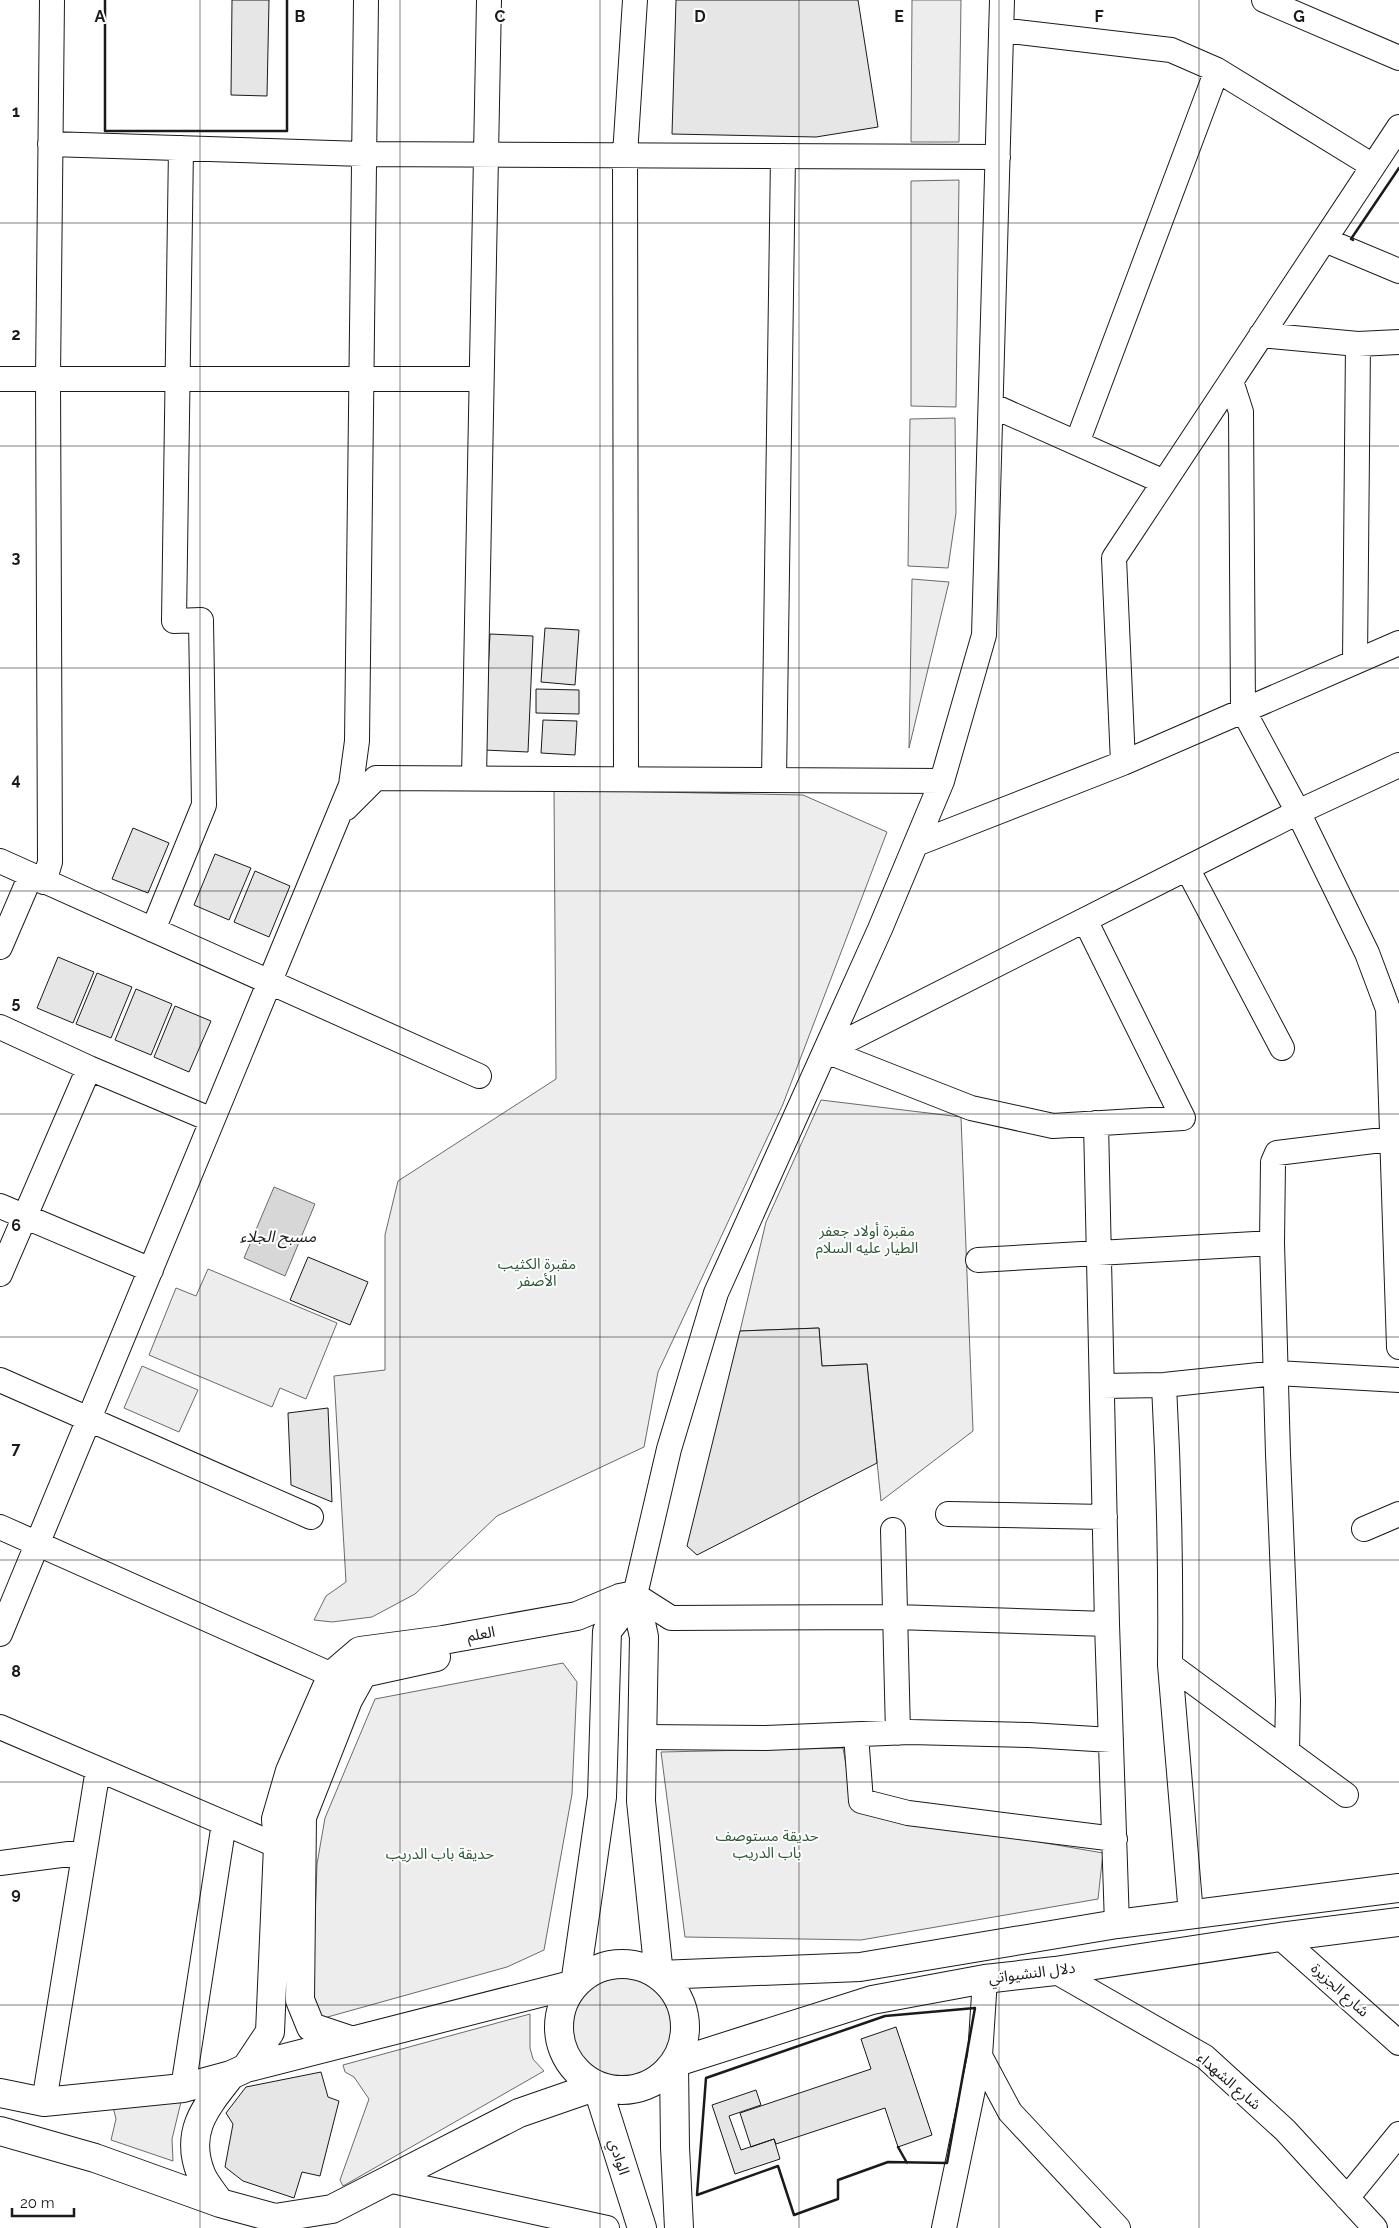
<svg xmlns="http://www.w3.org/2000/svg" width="1399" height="2228" viewBox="0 0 1399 2228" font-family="Raleway,'Noto Sans Arabic',sans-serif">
	<rect width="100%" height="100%" fill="#fff"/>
	<path fill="#ededed" stroke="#6a6a6a" d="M 912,0 L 961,0 L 959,142 L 911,142 Z
		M 959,180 L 956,407 L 911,406 L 911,181 Z
		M 955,418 L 956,513 L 948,568 L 908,566 L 910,419 Z
		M 912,579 L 949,582 L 909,748 Z
		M 554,790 L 803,795 L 887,832 L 783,1104 L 658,1372 L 644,1447 L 497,1516 L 415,1594 L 372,1617 L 332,1622 L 314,1620 L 326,1596 L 346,1582 L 334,1376 L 385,1370 L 385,1235 L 398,1181 L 556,1079 Z
		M 821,1100 L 961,1117 L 973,1431 L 881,1501 L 867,1364 L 822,1366 L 819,1328 L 740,1331 L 766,1222 Z
		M 208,1269 L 337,1323 L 306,1399 L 280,1388 L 272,1407 L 149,1355 L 176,1288 L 196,1296 Z
		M 142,1366 L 198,1390 L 179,1432 L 124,1408 Z
		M 563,1663 L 577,1682 L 572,1794 L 544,1950 L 507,1967 L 324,2018 L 312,2006 L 317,1864 L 325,1818 L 375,1699 Z
		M 843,1748 L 854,1810 L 1103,1853 L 1098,1899 L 861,1940 L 685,1937 L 661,1752 Z
		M559 2027a63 63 0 1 1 126 0a63 63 0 1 1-126 0Z
		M 530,2014 L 530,2048 L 533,2059 L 544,2071 L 343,2186 L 340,2180 L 369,2099 L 354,2077 L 345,2072 L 343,2065 Z
		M 181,2102 L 172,2139 L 173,2161 L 111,2140 L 116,2119 L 113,2107 Z"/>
	<path fill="#d7d7d7" stroke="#6a6a6a" d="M 274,1187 L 315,1204 L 285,1276 L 244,1258 Z"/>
	<path fill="#e6e6e6" stroke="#1a1a1a" d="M 232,0 L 269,0 L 267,96 L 231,95 Z
		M 676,0 L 858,0 L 878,127 L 816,137 L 672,134 Z
		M 545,628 L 579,630 L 575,685 L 541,682 Z
		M 490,634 L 533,636 L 528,752 L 484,750 Z
		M 536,689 L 579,690 L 579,714 L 536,713 Z
		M 543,720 L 577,721 L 575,755 L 541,753 Z
		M 133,828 L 169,843 L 148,893 L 112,879 Z
		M 215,854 L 251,868 L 229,920 L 194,905 Z
		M 255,871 L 290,886 L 269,937 L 234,922 Z
		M 58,957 L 94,972 L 73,1023 L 37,1008 Z
		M 97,973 L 132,987 L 111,1038 L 76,1024 Z
		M 136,989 L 172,1004 L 151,1055 L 115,1040 Z
		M 175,1006 L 211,1021 L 189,1072 L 154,1057 Z
		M 308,1257 L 368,1282 L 350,1325 L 290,1300 Z
		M 819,1328 L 822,1366 L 867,1364 L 877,1463 L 697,1555 L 687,1546 L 740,1331 Z
		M 328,1408 L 332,1502 L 291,1485 L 288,1413 Z
		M 896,2027 L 932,2135 L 898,2147 L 885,2108 L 776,2144 L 774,2139 L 751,2147 L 740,2113 L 871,2069 L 861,2039 Z
		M 321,2072 L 328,2097 L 339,2101 L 320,2176 L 302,2172 L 294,2198 L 243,2181 L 225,2167 L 233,2124 L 226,2113 L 246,2087 Z
		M 756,2090 L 761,2105 L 729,2116 L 741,2150 L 774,2139 L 780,2159 L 735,2174 L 712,2105 Z"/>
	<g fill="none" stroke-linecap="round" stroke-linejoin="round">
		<g stroke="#1a1a1a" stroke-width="26">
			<path id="minor" d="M 1002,0 L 984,635 L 942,781 L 880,929 L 716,1293 L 669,1449 L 635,1595 L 671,1618 L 896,1617 L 1107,1624
				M 1264,0 L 1399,58
				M 1001,30 L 1171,50 L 1217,70 L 1373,166
				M 50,144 L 363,154 L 998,157
				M 1325,240 L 1399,271
				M 1261,335 L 1358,344 L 1399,342
				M 0,379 L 481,379
				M 1231,381 L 1241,412 L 1243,710 L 1298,812 L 1367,953 L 1388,1009 L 1399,1347
				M 991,405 L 1164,482
				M 1077,443 L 1217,70
				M 1355,662 L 1358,344
				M 1123,763 L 1114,558 L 1399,127
				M 474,778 L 489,0
				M 626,779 L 625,155 L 635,0
				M 774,780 L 783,156
				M 346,808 L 376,778 L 942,781
				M 916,844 L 1123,763 L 1399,643
				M 0,861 L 479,1076
				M 1187,868 L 1282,1048
				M 44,882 L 50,862 L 48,379 L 52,0
				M 153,930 L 204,805 L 201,620 L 174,621 L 181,148
				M 0,947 L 31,875
				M 0,1027 L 89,1068 L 212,1120
				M 826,1051 L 1298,812 L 1399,765
				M 826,1051 L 971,1108 L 1053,1126 L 1183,1118 L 1085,920
				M 1096,1123 L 1107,1624 L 1117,1924
				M 0,1206 L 151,1270
				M 978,1260 L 1272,1243
				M 0,1274 L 89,1068
				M 0,1380 L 311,1517
				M 1164,1385 C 1169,1478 1171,1571 1170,1665
				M 1102,1386 L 1164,1385 L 1277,1373 L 1399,1380
				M 948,1514 L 1105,1517
				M 0,1527 L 332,1675
				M 1364,1529 L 1399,1514
				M 893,1530 L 898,1733
				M 0,1634 L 351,785 L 357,741 L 366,0
				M 0,1727 L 278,1846
				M 856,1735 L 861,1801 L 908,1813 L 1115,1839
				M 643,1737 L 766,1738 L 910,1732 L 1029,1735 L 1111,1740
				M 1287,1751 L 1288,1700 L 1278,1454 L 1272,1243 L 1273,1162 L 1277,1153 L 1399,1138
				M 0,1863 L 84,1852
				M 1191,1915 L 1170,1665 L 1346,1795
				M 1280,1937 L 1399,2043
				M 1055,1971 L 1205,2057 L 1285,2130 L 1375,2228
				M 980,2056 L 1010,2112 L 1118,2228
				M 183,2088 L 224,1823
				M 44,2102 L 98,1769
				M 388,2180 L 607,2228
				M 1347,2198 L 1399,2134
				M 944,2228 L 980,2056 L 985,1979"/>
		</g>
		<g stroke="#1a1a1a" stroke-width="30">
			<path id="major" d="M 635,1595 L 644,1637 L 641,1801 L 659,1975 L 860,1967 L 1117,1924 L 1399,1888
				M559 2027a63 63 0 1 1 126 0a63 63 0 1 1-126 0Z
				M 350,2040 L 311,2027 L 300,2000 L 302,1817 L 348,1700 L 363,1673 L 436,1657
				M 246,2068 L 270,2032 L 278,1846 L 276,1819 L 290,1771 L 332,1675 L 360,1651 L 443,1640 L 577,1616 L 620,1598 L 635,1595
				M 0,2093 L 44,2102 L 183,2088 L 231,2075 L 246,2068 L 575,1984 L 602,1797 L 607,1631 L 635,1595
				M 0,2131 L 95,2158 L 220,2203 L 275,2218 L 332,2209 L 519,2113 L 597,2086 L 642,2228
				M 220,2203 C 214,2194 205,2184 201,2174 C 184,2131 206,2107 231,2075
				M 679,2228 L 675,2147 L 674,2063 L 872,2000 L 985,1979 L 1055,1971 L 1280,1937 L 1399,1922"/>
		</g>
		<use href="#minor" stroke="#fff" stroke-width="24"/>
		<use href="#major" stroke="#fff" stroke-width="28"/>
		<path stroke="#1a1a1a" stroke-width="2.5" d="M 105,0 L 105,131 L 287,131 L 287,0
			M 1353,240 L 1351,239 L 1399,168
			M 975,2008 L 947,2163 L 888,2162 L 838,2180 L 838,2199 L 794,2215 L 778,2166 L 697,2195 L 706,2078 L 885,2016 Z
			M 898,2147 L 907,2163"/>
	</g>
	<path fill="none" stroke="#1a1a1a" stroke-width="1" stroke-opacity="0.55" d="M 200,0 L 200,2228M 400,0 L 400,2228M 600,0 L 600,2228M 799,0 L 799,2228M 999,0 L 999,2228M 1199,0 L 1199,2228M 0,223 L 1399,223M 0,446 L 1399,446M 0,668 L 1399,668M 0,891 L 1399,891M 0,1114 L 1399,1114M 0,1337 L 1399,1337M 0,1560 L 1399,1560M 0,1782 L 1399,1782M 0,2005 L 1399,2005"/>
	<g text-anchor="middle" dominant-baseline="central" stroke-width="4" stroke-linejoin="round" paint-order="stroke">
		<g font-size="15" fill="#2b5a34" stroke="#fff">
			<text x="867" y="1231">مقبرة أولاد جعفر<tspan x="867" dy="17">الطيار عليه السلام</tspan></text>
			<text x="537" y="1264">مقبرة الكثيب<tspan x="537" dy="17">الأصفر</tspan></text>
			<text x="767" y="1836">حديقة مستوصف<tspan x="767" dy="17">باب الدريب</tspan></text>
			<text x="440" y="1854">حديقة باب الدريب</text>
		</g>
		<g font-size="15" fill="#1a1a1a" stroke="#fff">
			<text transform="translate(481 1634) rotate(-10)">العلم</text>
			<text transform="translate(1032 1973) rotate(-7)">دلال النشيواتي</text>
			<text transform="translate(1340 1990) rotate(42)">شارع الجزيرة</text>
			<text transform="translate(1229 2081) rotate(41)">شارع الشهداء</text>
			<text transform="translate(619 2157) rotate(72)">الوادي</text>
		</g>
		<g font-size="16" font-style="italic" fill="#1a1a1a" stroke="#fff">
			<text x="278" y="1236">مسبح الجلاء</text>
		</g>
	</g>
	<g font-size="16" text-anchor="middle" font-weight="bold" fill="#1a1a1a" stroke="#fff" stroke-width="4" stroke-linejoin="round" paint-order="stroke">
		<text x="100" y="22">A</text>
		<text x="300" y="22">B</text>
		<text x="500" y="22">C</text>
		<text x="700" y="22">D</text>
		<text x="899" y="22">E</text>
		<text x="1099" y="22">F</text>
		<text x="1299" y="22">G</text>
		<text x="16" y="117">1</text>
		<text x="16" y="340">2</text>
		<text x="16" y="563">3</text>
		<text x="16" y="785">4</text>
		<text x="16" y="1008">5</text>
		<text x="16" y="1231">6</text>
		<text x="16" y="1454">7</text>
		<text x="16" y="1677">8</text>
		<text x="16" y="1899">9</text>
	</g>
	<path d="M12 2208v8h62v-8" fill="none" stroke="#1a1a1a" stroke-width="2.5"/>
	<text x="20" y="2208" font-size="15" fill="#1a1a1a" stroke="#ffffff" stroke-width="4" paint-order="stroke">20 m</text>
</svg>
